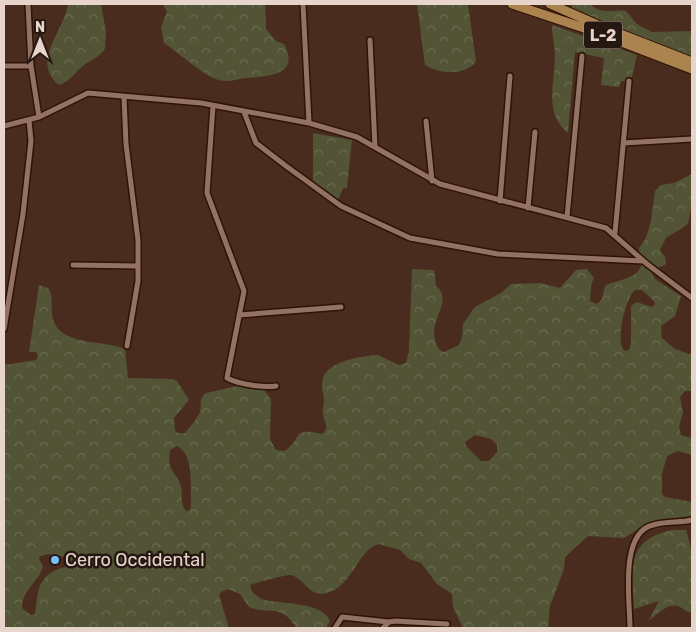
<svg xmlns="http://www.w3.org/2000/svg" width="696" height="632" viewBox="0 0 696 632" font-family="Rubik,sans-serif">
	<defs>
		<pattern id="forest-crowns" width="20" height="18" patternUnits="userSpaceOnUse" patternTransform="scale(1.25)"><rect width="20" height="18" fill="#525435"/><path d="M2 6a3 3 0 1 1 6 0M12 15a3 3 0 1 1 6 0" fill="none" stroke="#6b6c51"/></pattern>
	</defs>
	<rect width="100%" height="100%" fill="#492c1e"/>
	<path fill="url(#forest-crowns)" fill-rule="evenodd" d="M 68,4 L 101,4 L 106,32 L 105,48 C 99,58 92,59 84,65 C 75,72 71,81 59,85 C 30,61 64,32 68,4 Z
		M 163,4 L 265,4 L 266,29 L 276,41 L 284,44 C 301,76 267,76 246,78 C 237,79 229,83 219,80 C 204,76 179,53 164,43 L 161,27 L 167,12 Z
		M 417,4 L 468,4 L 476,62 C 464,76 439,74 425,65 Z
		M 572,4 L 591,4 C 599,15 614,9 626,11 L 637,24 L 652,32 L 692,31 L 692,60 L 572,10 Z
		M 552,25 L 637,55 L 631,81 L 621,81 L 619,87 L 601,85 L 604,58 L 575,52 L 568,133 C 543,113 555,83 555,56 C 555,46 552,36 552,25 Z
		M 313,133 L 352,140 L 347,188 L 343,188 L 338,200 L 313,181 Z
		M 692,174 L 692,203 L 688,224 L 666,238 L 660,250 L 665,257 L 666,264 L 651,272 L 655,279 L 681,296 L 675,316 L 661,326 L 662,338 L 675,349 L 692,355 L 692,391 L 685,391 L 680,397 L 683,412 L 679,427 L 681,435 L 692,438 L 692,455 L 678,451 L 667,456 L 662,474 L 662,494 L 665,497 L 692,502 L 691,516 L 647,524 L 624,538 L 588,536 L 565,557 L 564,569 L 550,606 L 548,628 L 463,628 L 453,607 L 452,594 L 437,584 L 421,563 L 409,559 L 400,550 L 379,544 C 358,549 353,586 327,593 C 310,598 305,579 291,575 C 287,574 255,583 250,585 L 252,592 C 256,595 260,599 265,600 C 282,604 323,602 330,621 L 326,628 L 296,628 C 281,602 270,616 249,607 L 240,594 L 228,589 L 221,592 L 219,595 L 229,628 L 4,628 L 4,365 L 36,360 L 38,356 L 36,352 L 29,352 L 39,285 L 48,288 C 55,298 49,311 54,322 C 64,346 104,340 125,349 L 128,378 L 172,379 L 177,381 L 189,400 L 174,418 L 175,430 L 178,433 L 185,433 C 189,428 198,418 200,412 C 202,405 198,399 206,393 L 238,386 L 263,388 L 271,400 L 270,439 L 276,450 L 284,451 C 303,440 290,426 322,434 C 331,426 323,422 323,413 C 322,409 324,405 324,401 C 324,393 320,388 323,378 C 328,361 362,356 378,355 L 399,365 L 406,363 L 409,351 L 412,269 L 434,270 L 436,286 C 454,301 429,318 435,340 C 437,346 438,350 444,352 L 459,345 L 462,337 L 463,324 L 475,307 L 501,293 L 511,284 L 540,283 L 560,288 L 576,270 L 587,269 L 594,278 L 591,285 L 590,301 L 597,304 L 602,299 L 605,286 C 616,279 642,280 642,260 C 642,256 639,253 639,248 L 646,238 L 651,221 L 655,191 L 661,185 L 674,183 ZM 635,290 L 642,290 L 654,301 L 655,304 L 652,307 L 637,302 L 631,306 L 631,343 L 629,350 L 625,351 C 614,343 626,297 635,290 ZM 475,435 L 491,439 L 497,444 L 497,452 L 489,461 L 481,461 L 466,446 L 465,442 ZM 177,446 C 195,455 190,489 191,506 L 190,510 L 186,511 C 180,504 183,496 181,487 C 178,472 166,473 170,450 ZM 48,554 L 66,557 L 71,561 C 67,569 61,567 54,571 C 35,581 38,598 35,614 L 31,615 L 22,608 C 22,589 40,581 43,566 L 39,559 L 40,556 Z
		M 672,530 L 686,530 L 692,552 L 692,613 C 686,612 683,608 678,606 C 666,603 658,615 649,620 L 659,601 L 634,609 C 632,570 625,540 672,530 Z"/>
	<g fill="none" stroke-linecap="round" stroke-linejoin="round">
		<g stroke="#2e1306" stroke-width="8">
			<path id="street" d="M 28,4 L 31,66 L 39,117
				M 303,4 L 309,123
				M 370,40 L 375,147
				M 4,66 L 31,66
				M 124,97 L 126,144 L 138,240 L 138,281 L 127,346
				M 213,106 L 207,193 L 244,291 L 227,378 C 238,384 263,388 276,386
				M 244,112 L 256,143 L 286,166 L 341,206 L 410,238 L 498,254 L 643,261
				M 426,121 L 432,181
				M 4,126 L 39,117 L 88,93 L 201,103 L 309,123 L 357,137 L 440,184 L 606,228 L 647,264 L 692,298
				M 623,143 L 692,139
				M 500,201 L 510,76
				M 528,208 L 535,132
				M 567,217 L 582,56
				M 615,233 L 629,81
				M 73,265 L 138,266
				M 239,315 L 341,307
				M 4,329 L 23,214 L 31,141 L 29,120
				M 335,628 L 342,617 L 389,622
				M 383,628 L 389,622 L 395,621 L 447,624
				M 630,628 C 630,602 619,533 653,525 C 666,521 680,523 692,520"/>
		</g>
		<g stroke="#2e1306" stroke-width="11">
			<path id="primary" d="M 512,4 L 593,31 L 692,69
				M 550,4 L 605,28 L 692,62"/>
		</g>
		<use href="#street" stroke="#947263" stroke-width="5"/>
		<use href="#primary" stroke="#ab834f" stroke-width="9"/>
	</g>
	<circle fill="#77c0f7" stroke="#251812" stroke-width="2" cx="55" cy="560" r="5"/>
	<g text-anchor="middle" dominant-baseline="central" stroke-width="5" stroke-linejoin="round" paint-order="stroke">
		<rect fill="#251812" stroke="#ad9c94" stroke-width="1" x="584" y="21.5" width="38" height="27" rx="4"/>
		<g font-size="16" font-weight="bold" fill="#e7d4cb">
			<text x="603" y="35">L-2</text>
		</g>
		<g font-size="18" fill="#e7d4cb" stroke="#251812" text-anchor="start">
			<text x="65" y="560">Cerro Occidental</text>
		</g>
	</g>
	<rect width="696" height="632" fill="none" stroke="#e7d4cb" stroke-width="10"/>
	<g transform="translate(40 40)" stroke="#251812" stroke-width="4" paint-order="stroke">
	<path d="M0-4L9 19L0 12L-9 19Z" fill="#e7d4cb"/>
	<text y="-8" font-size="14" font-weight="bold" text-anchor="middle" fill="#e7d4cb">N</text>
	</g>
</svg>
